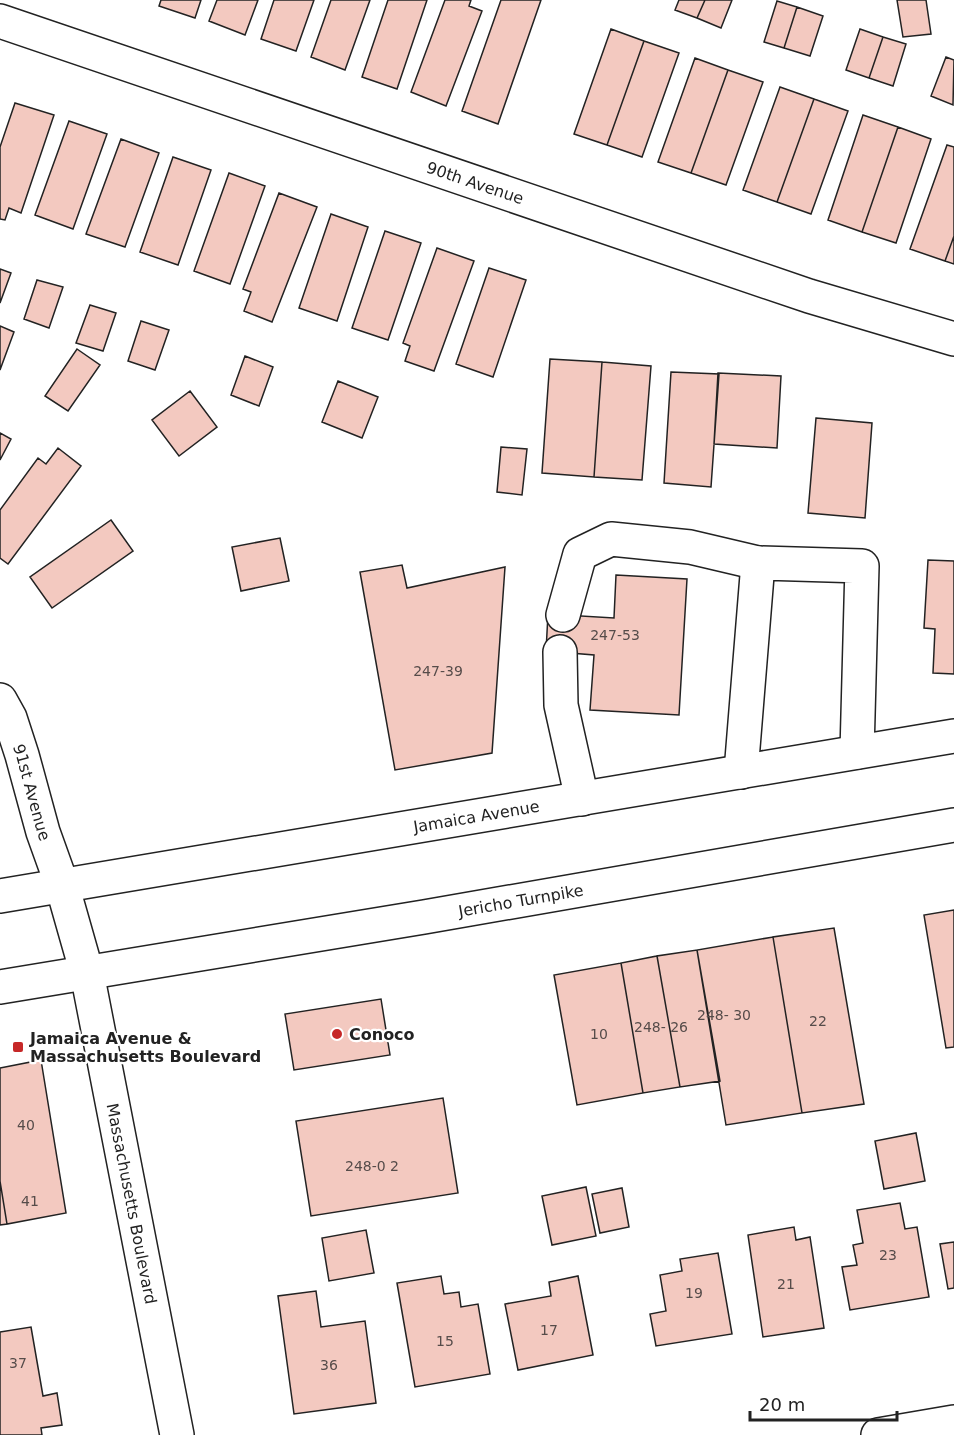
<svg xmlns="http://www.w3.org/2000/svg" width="954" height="1435" viewBox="0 0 954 1435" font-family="'DejaVu Sans',sans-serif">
	<rect width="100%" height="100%" fill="#fff"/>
	<path fill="#f3c9c0" stroke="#222" stroke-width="1.5" d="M 161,0 L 201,0 L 195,18 L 159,6 Z
		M 217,0 L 258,0 L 245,35 L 209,21 Z
		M 274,0 L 314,0 L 296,51 L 261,39 Z
		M 331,0 L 370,0 L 345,70 L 311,57 Z
		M 388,0 L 427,0 L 397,89 L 362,77 Z
		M 445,0 L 471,0 L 469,6 L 482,11 L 446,106 L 411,92 Z
		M 501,0 L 541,0 L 498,124 L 462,111 Z
		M 679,0 L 705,0 L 697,18 L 675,10 Z
		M 705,0 L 732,0 L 721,28 L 697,18 Z
		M 897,0 L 926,0 L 931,34 L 903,37 Z
		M 777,1 L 797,7 L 784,48 L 764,42 Z
		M 797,7 L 823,16 L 810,56 L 784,48 Z
		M 611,29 L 644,41 L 607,145 L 574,134 Z
		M 860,29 L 883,37 L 869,78 L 846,70 Z
		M 883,37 L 906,44 L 893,86 L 869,78 Z
		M 644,41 L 679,53 L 642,157 L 607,145 Z
		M 946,57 L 954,60 L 953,105 L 931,96 Z
		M 695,58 L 728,70 L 691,173 L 658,162 Z
		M 728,70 L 763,82 L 726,185 L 691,173 Z
		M 780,87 L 814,99 L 777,202 L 743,190 Z
		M 814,99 L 848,111 L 811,214 L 777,202 Z
		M 15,103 L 54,115 L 21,213 L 9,208 L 5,220 L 0,219 L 0,147 Z
		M 863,115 L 898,127 L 862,232 L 828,220 Z
		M 69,121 L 107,134 L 73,229 L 35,215 Z
		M 898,127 L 931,139 L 896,243 L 862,232 Z
		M 121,139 L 159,153 L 125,247 L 86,234 Z
		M 947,145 L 954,147 L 954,236 L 945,261 L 910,249 Z
		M 173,157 L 211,170 L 178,265 L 140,252 Z
		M 229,173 L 265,186 L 230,284 L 194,271 Z
		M 279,193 L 317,207 L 272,322 L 244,311 L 251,292 L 243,289 Z
		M 331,214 L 368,227 L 337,321 L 299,308 Z
		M 385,231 L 421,243 L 388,340 L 352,328 Z
		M 954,236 L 954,264 L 945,261 Z
		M 437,248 L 474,261 L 434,371 L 405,361 L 410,346 L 403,343 Z
		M 489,268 L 526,280 L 493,377 L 456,364 Z
		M 0,269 L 11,273 L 0,303 Z
		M 37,280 L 63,287 L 49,328 L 24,319 Z
		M 90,305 L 116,313 L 103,351 L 76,343 Z
		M 141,321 L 169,330 L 155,370 L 128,361 Z
		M 0,326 L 14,332 L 0,370 Z
		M 77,349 L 100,365 L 68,411 L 45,396 Z
		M 245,356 L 273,367 L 259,406 L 231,395 Z
		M 550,359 L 602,362 L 594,477 L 542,473 Z
		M 602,362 L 651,366 L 642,480 L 594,477 Z
		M 671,372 L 719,374 L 711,487 L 664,483 Z
		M 718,373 L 781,376 L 777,448 L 714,444 Z
		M 338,381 L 378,397 L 362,438 L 322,422 Z
		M 190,391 L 217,427 L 179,456 L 152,420 Z
		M 816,418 L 872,423 L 865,518 L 808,513 Z
		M 0,433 L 11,439 L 0,460 Z
		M 501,447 L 527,449 L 522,495 L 497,492 Z
		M 58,448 L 81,466 L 8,564 L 0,558 L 0,510 L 38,458 L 46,464 Z
		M 111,520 L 133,551 L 52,608 L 30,577 Z
		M 280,538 L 289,581 L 241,591 L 232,547 Z
		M 928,560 L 954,561 L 954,674 L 933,673 L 935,629 L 924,628 Z
		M 402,565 L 407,588 L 505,567 L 492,753 L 395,770 L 360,572 Z
		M 616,575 L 687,579 L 679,715 L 590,710 L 594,655 L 546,651 L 548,614 L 614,618 Z
		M 954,910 L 954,1047 L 946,1048 L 924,915 Z
		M 834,928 L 864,1104 L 802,1113 L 773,937 Z
		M 773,937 L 802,1113 L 726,1125 L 697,950 Z
		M 697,950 L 720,1081 L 680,1087 L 657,956 Z
		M 657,956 L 680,1087 L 643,1093 L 621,963 Z
		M 621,963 L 643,1093 L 577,1105 L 554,975 Z
		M 381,999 L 390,1055 L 294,1070 L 285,1014 Z
		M 41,1060 L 66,1213 L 7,1224 L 0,1181 L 0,1068 Z
		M 443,1098 L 458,1193 L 311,1216 L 296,1121 Z
		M 916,1133 L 925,1181 L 884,1189 L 875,1141 Z
		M 0,1181 L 7,1224 L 0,1225 Z
		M 586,1187 L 596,1236 L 552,1245 L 542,1196 Z
		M 622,1188 L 629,1227 L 600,1233 L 592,1194 Z
		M 900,1203 L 905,1229 L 917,1227 L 929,1297 L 850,1310 L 842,1267 L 857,1265 L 853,1245 L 863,1243 L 857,1210 Z
		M 794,1227 L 796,1240 L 810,1237 L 824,1328 L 763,1337 L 748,1235 Z
		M 366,1230 L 374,1273 L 329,1281 L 322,1238 Z
		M 954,1242 L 954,1288 L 948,1289 L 940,1244 Z
		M 718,1253 L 732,1334 L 656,1346 L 650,1314 L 666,1311 L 660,1275 L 682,1271 L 680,1259 Z
		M 441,1276 L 444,1294 L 459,1292 L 461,1307 L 478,1304 L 490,1374 L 415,1387 L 397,1283 Z
		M 578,1276 L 593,1355 L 518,1370 L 505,1304 L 551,1296 L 549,1282 Z
		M 316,1291 L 321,1327 L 365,1321 L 376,1403 L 294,1414 L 278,1296 Z
		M 31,1327 L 43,1396 L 57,1393 L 62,1425 L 41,1428 L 42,1435 L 0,1435 L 0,1332 Z"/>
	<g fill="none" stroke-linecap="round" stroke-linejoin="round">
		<g stroke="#222" stroke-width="36">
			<g id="minor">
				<path id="s1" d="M 0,21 L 809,296 L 954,339"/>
				<path d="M 563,615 L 580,554 L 611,539 L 690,547 L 758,563"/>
				<path d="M 560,652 L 561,705 L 582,799"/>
				<path id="s2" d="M 0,700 L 10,718 L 22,755 L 43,832 L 62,885 L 87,973 L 177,1435"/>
				<path d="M 741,772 L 758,563 L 862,566 L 857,752"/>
				<path d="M 878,1435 L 954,1422"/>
			</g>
		</g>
		<g stroke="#222" stroke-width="36">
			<g id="major">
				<path id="s3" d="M 0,896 L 954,736"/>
				<path id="s4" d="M 0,987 L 424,917 L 954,825"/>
			</g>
		</g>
		<use href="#minor" stroke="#fff" stroke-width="33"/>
		<use href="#major" stroke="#fff" stroke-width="33"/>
	</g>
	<g fill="#c62828" stroke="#fff" stroke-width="2">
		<circle cx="337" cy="1034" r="6"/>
		<rect x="12" y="1041" width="12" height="12" rx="3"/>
	</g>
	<g text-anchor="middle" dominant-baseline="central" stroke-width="4.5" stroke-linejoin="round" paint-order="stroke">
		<g font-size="14" fill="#564c4a">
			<text x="615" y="635">247-53</text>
			<text x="438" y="671">247-39</text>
			<text x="724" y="1015">248- 30</text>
			<text x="818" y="1021">22</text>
			<text x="661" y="1027">248- 26</text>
			<text x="599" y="1034">10</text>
			<text x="26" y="1125">40</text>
			<text x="372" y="1166">248-0 2</text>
			<text x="30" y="1201">41</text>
			<text x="888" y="1255">23</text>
			<text x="786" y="1284">21</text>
			<text x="694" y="1293">19</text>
			<text x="549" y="1330">17</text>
			<text x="445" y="1341">15</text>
			<text x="18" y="1363">37</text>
			<text x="329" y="1365">36</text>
		</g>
		<g font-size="16" fill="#222" stroke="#fff">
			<text stroke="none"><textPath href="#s1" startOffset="502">90th Avenue</textPath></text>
			<text stroke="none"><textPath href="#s2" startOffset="98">91st Avenue</textPath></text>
			<text stroke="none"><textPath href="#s3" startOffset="483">Jamaica Avenue</textPath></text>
			<text stroke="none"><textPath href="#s4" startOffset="528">Jericho Turnpike</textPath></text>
			<text stroke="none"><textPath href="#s2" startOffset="522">Massachusetts Boulevard</textPath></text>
		</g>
		<g font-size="16" font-weight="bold" fill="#222" stroke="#fff" text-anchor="start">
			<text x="349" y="1034">Conoco</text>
			<text x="30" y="1038">Jamaica Avenue &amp;<tspan x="30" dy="18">Massachusetts Boulevard</tspan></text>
		</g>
	</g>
	<path d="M750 1411v9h147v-9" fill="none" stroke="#222222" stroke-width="3"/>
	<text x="759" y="1411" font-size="18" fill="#222222" stroke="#ffffff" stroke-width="4.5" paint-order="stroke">20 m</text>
</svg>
